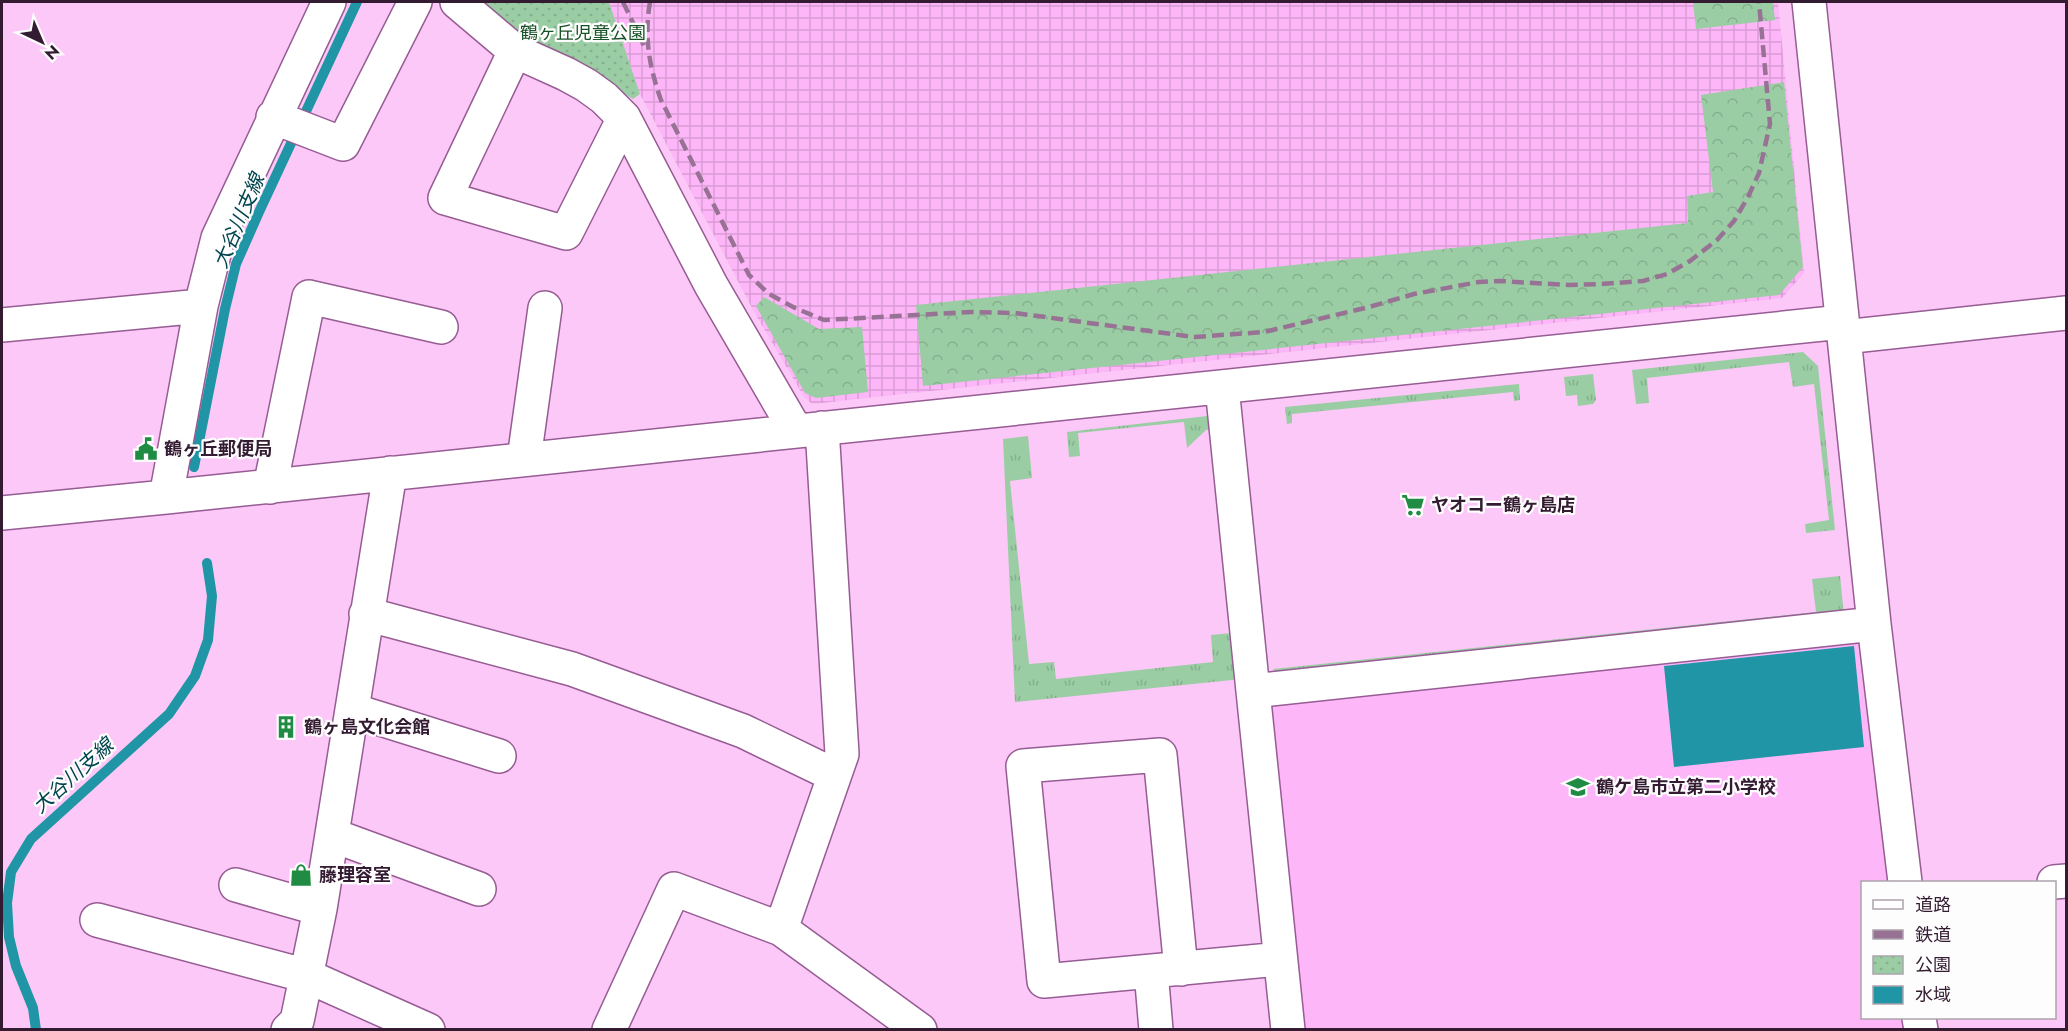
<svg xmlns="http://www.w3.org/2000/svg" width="2068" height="1031" viewBox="0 0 2068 1031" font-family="Jost,'Noto Sans JP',sans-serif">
	<defs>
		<pattern id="industrial-grid" width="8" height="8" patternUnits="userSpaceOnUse" patternTransform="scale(1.5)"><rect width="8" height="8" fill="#fdb6f8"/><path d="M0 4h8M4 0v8" fill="none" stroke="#d99cd5"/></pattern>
		<pattern id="grass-tufts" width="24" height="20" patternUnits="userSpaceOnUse" patternTransform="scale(1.5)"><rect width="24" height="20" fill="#9acda3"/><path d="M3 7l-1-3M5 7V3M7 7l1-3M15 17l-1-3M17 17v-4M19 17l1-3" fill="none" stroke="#85af8d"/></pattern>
		<pattern id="forest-crowns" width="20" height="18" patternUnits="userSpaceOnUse" patternTransform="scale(1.5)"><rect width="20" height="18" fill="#9acda3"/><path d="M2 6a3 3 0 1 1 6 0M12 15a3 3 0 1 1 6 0" fill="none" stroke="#85af8d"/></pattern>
		<pattern id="park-dots" width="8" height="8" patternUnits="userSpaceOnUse" patternTransform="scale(1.5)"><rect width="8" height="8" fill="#9acda3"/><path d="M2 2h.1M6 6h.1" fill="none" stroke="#85af8d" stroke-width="1.8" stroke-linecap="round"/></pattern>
	</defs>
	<rect width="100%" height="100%" fill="#fcc8f8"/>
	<path fill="#fdb6f8" d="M 1874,624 L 1903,882 L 1862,882 L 1862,1018 L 1917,1018 L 1919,1029 L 1288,1029 L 1253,691 Z"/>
	<path fill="url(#industrial-grid)" d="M 609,2 L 1778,2 L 1804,273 L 1782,298 L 812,404 L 804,397 L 753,310 L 640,94 Z"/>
	<path fill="url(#grass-tufts)" d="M 1803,352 L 1818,366 L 1835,530 L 1806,533 L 1805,524 L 1829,520 L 1814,384 L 1793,387 L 1789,362 L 1647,378 L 1649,403 L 1636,404 L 1632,370 Z
		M 1593,374 L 1596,400 L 1593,404 L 1578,406 L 1577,395 L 1566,396 L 1564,377 Z
		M 1519,384 L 1520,400 L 1514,401 L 1513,392 L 1292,414 L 1292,423 L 1287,424 L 1285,407 Z
		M 1216,415 L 1218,428 L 1206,430 L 1187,448 L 1184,422 L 1078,433 L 1080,456 L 1069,457 L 1067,432 Z
		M 1028,436 L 1032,478 L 1010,481 L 1029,664 L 1054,662 L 1056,679 L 1213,662 L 1211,635 L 1232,633 L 1242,679 L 1015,702 L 1003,439 Z
		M 1840,576 L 1844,616 L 1280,678 L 1273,669 L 1816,612 L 1812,579 Z"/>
	<path fill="url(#forest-crowns)" d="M 1693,2 L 1773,2 L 1775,20 L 1696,29 Z
		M 1784,82 L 1803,267 L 1779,295 L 923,386 L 916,305 L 1688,223 L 1687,196 L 1713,192 L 1701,95 Z
		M 764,297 L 819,329 L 862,327 L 868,392 L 816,398 L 805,393 L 756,306 Z"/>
	<path fill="url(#park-dots)" d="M 478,2 L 609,2 L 640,94 L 633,99 L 584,69 L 530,44 Z"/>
	<path fill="#1f95a5" d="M 1854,646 L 1864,747 L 1674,767 L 1664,666 Z"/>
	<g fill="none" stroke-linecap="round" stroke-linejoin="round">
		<path stroke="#1f95a5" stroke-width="10" d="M 194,467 L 225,309 L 236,264 L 259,212 L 357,2
			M 36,1030 L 33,1008 L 16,966 L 9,937 L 7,903 L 11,872 L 31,839 L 169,714 L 195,676 L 208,640 L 212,596 L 207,563"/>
		<g stroke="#965c93" stroke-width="36">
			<path id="minor" d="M 457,2 L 515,51 L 566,74 L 586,85 L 604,98 L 624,118 L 711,285 L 796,431
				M 1809,2 L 1874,624 L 1905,882
				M 515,51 L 445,198 L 566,233 L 624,118
				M 273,117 L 343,144 L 415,2
				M 2,325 L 201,306
				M 1844,337 L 2066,313
				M 1222,387 L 1253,691 L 1874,624
				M 524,459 L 545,308
				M 270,487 L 309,297 L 441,327
				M 166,497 L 201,306 L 218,238 L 329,2
				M 2,513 L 166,497 L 1842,322
				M 366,614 L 572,669 L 743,731 L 834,775
				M 1253,691 L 1288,1030
				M 352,710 L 499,756
				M 332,835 L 479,889
				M 2054,882 L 2066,881
				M 236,885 L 320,909
				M 97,920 L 307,976 L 428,1030
				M 781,929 L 842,754 L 822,428
				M 1181,969 L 1160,755 L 1023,766 L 1044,981 C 1123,974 1202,967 1280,959
				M 1151,971 L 1156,1030
				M 1919,1018 L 1921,1030
				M 288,1030 L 297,1021 L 320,909 L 390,473
				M 609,1030 L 674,889 L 781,929 L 920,1030"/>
		</g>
		<use href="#minor" stroke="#fff" stroke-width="33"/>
		<path stroke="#987295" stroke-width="4.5" stroke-dasharray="12 6" stroke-linecap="butt" d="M 623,2 L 645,48
			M 650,2 C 644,37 649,66 661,100 L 749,275 L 769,294 L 795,308 L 824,320 L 971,312 L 1015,313 L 1194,337 L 1264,332 L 1369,307 L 1414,294 L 1479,282 L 1500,281 L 1568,285 L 1601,284 L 1643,281 L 1667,274 L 1690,261 L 1717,240 L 1734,221 L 1748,197 L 1759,173 L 1770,124 L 1759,2"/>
	</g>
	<defs>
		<g id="civic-bare" transform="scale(1.8)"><path d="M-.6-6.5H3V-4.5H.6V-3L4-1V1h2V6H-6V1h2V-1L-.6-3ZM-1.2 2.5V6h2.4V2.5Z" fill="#208b42" stroke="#fdfdfd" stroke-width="2.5" paint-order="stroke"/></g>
		<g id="supermarket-bare" transform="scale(1.8)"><path d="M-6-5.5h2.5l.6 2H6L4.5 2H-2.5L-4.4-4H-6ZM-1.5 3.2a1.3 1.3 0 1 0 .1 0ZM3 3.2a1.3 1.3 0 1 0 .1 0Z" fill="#208b42" stroke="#fdfdfd" stroke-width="2.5" paint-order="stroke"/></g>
		<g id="building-bare" transform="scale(1.8)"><path d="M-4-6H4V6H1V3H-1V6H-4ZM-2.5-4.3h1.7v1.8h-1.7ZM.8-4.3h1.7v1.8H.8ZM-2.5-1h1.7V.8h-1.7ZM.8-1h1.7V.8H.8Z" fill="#208b42" stroke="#fdfdfd" stroke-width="2.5" paint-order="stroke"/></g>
		<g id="school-bare" transform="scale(1.8)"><path d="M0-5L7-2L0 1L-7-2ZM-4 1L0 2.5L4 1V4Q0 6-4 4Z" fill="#208b42" stroke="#fdfdfd" stroke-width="2.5" paint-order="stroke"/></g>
		<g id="shop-bare" transform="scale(1.8)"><path d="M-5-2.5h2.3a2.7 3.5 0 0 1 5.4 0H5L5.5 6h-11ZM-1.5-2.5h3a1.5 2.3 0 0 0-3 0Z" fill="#208b42" stroke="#fdfdfd" stroke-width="2.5" paint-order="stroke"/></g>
	</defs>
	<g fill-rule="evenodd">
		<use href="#civic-bare" x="146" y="449"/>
		<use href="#supermarket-bare" x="1413" y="505"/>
		<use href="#building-bare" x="286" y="727"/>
		<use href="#school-bare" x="1578" y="787"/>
		<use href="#shop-bare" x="301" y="875"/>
	</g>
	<g text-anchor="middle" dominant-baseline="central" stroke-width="4.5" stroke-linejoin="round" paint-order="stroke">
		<g font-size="18" fill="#175227" stroke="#fdfdfd">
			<text x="583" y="33">鶴ヶ丘児童公園</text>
		</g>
		<g font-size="18" font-weight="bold" fill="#331b31" stroke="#fdfdfd" text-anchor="start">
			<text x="164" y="449">鶴ヶ丘郵便局</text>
			<text x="1431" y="505">ヤオコー鶴ヶ島店</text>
			<text x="304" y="727">鶴ヶ島文化会館</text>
			<text x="1596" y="787">鶴ケ島市立第二小学校</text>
			<text x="319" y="875">藤理容室</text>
		</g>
		<g font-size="20" font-style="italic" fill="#00454e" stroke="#fdfdfd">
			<text transform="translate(239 221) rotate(-67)">大谷川支線</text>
			<text transform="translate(73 776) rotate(-42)">大谷川支線</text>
		</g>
	</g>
	<rect width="2068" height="1031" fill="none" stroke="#331b31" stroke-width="6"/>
	<rect x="1861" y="881" width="195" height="138" fill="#fdfdfd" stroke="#aca3ab" stroke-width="1.5"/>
	<rect x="1873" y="900" width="30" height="9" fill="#ffffff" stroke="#aca3ab" stroke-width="1.5"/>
	<text x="1915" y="911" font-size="18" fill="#331b31">道路</text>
	<rect x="1873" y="930" width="30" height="9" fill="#987295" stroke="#aca3ab" stroke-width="1.5"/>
	<text x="1915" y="941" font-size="18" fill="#331b31">鉄道</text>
	<rect x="1873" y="956" width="30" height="18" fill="url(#park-dots)" stroke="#aca3ab" stroke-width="1.5"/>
	<text x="1915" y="971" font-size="18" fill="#331b31">公園</text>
	<rect x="1873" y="986" width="30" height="18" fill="#1f95a5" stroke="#aca3ab" stroke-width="1.5"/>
	<text x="1915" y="1001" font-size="18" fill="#331b31">水域</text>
	<g transform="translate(42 42) rotate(136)" stroke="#fdfdfd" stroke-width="4.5" paint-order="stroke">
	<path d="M0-4.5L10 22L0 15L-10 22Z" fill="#331b31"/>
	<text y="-9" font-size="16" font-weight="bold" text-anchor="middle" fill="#331b31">N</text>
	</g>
</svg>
